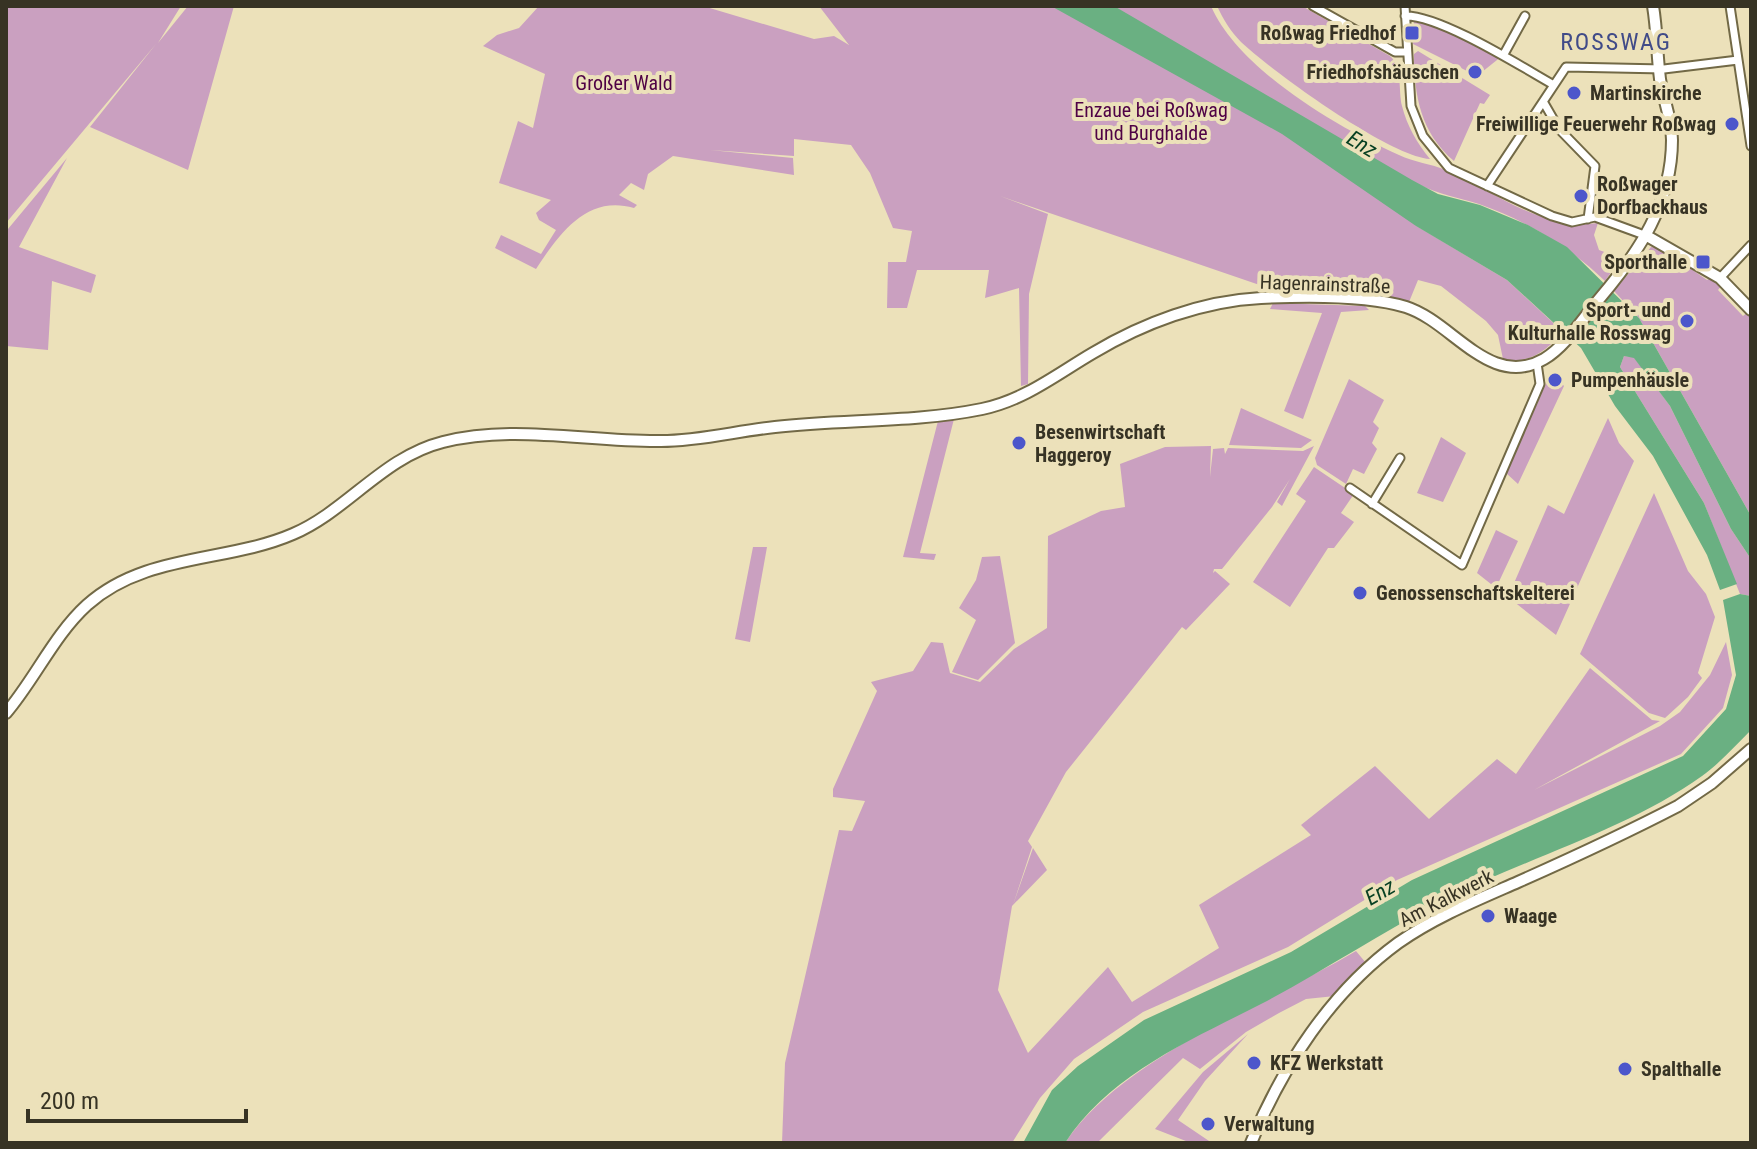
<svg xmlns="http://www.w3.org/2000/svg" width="1757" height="1149" viewBox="0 0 1757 1149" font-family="'Roboto Condensed',sans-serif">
	<rect width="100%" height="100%" fill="#ece1ba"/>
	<path fill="#caa0c0" d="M 6,6 L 181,6 L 158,43 L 188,6 L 234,6 L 188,170 L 90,127 L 156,44 L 6,223 Z
		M 539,6 L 703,6 L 814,39 L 834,36 L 849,45 L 819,6 L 1211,6 C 1238,69 1338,128 1399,155 C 1414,162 1431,164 1446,170 C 1497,193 1540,230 1598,223 L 1594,235 L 1599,250 L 1621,258 L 1605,281 C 1570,247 1525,220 1479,204 C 1459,198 1439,194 1420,185 L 1415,225 L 1507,280 L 1563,332 C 1547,350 1529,365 1503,359 L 1498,335 L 1486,321 L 1441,286 L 1418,280 L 1409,302 L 1274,290 L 1000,196 L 1048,214 L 1029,294 L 1028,384 L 1021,386 L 1019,288 L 985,298 L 989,270 L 917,270 L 907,308 L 887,308 L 888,262 L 906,262 L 912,231 L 893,228 L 870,173 L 851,145 L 794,139 L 794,156 L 710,150 L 793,158 L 794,175 L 673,156 L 648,174 L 644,190 L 631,183 L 619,195 L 637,205 L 634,208 C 587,194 559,234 536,269 L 495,248 L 501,235 L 541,254 L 556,230 L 539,220 L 536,213 L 551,200 L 499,183 L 518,121 L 533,128 L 545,74 L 483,46 L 497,35 L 519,28 Z
		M 1217,6 L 1302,6 L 1390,56 C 1403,68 1398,90 1402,106 C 1407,126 1417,143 1430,159 C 1389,156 1273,72 1241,42 C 1231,32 1223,19 1217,6 Z
		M 1414,21 L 1422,21 L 1502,56 L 1477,76 L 1413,44 Z
		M 1418,51 L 1490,95 L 1484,104 L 1480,103 L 1454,161 C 1421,133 1414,96 1414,54 Z
		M 67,158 L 19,247 L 96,275 L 91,293 L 52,281 L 48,350 L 6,346 L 8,229 Z
		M 1651,247 L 1661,248 L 1707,280 L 1712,277 L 1722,285 L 1718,290 L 1743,316 L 1748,312 L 1751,315 L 1751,516 L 1639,318 L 1614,291 Z
		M 1273,303 L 1365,306 L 1369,310 L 1341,312 L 1303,419 L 1284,411 L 1322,313 L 1270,309 Z
		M 1624,356 L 1634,357 L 1670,406 L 1731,529 L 1751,559 L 1751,596 L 1740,594 L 1704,503 L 1620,367 Z
		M 1555,376 L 1564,386 L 1518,484 L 1506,473 L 1548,379 Z
		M 1349,379 L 1384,400 L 1373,422 L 1379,428 L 1372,443 L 1377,449 L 1364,474 L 1353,469 L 1346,484 L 1317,465 L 1315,458 Z
		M 1241,408 L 1312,440 L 1301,448 L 1229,445 Z
		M 1608,418 L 1619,443 L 1634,461 L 1556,635 L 1508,597 L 1548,505 L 1564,514 Z
		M 954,419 L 920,553 L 936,554 L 934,560 L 903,557 L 938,421 Z
		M 1441,437 L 1466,453 L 1443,502 L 1417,493 Z
		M 1211,446 L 1210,477 L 1213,449 L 1224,448 L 1225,454 L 1228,448 L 1303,451 L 1314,446 L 1282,506 L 1277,502 L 1290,479 L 1272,507 L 1222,569 L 1214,569 L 1213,573 L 1215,571 L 1230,584 L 1186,630 L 1182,627 L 1066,772 L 1028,841 L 1032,847 L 1013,905 L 1033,848 L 1047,870 L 1012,906 L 998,990 L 1028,1053 L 1108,967 L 1132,1002 L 1219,948 L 1199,905 L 1311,835 L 1301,825 L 1375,766 L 1429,819 L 1497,759 L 1516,774 L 1590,668 L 1652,720 L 1660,721 L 1534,790 L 1660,726 L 1680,712 L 1710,675 L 1726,642 L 1732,675 L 1723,708 L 1681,754 L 1397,880 L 1288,947 L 1143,1012 L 1074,1059 L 1040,1098 L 1012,1143 L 782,1143 L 785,1063 L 839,830 L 852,831 L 865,801 L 833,797 L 833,789 L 877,691 L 871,682 L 913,671 L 931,642 L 943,643 L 950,673 L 980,682 L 1014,649 L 1047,628 L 1048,536 L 1101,511 L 1125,507 L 1120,464 L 1165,447 Z
		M 1314,467 L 1354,494 L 1341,513 L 1354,522 L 1334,548 L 1328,548 L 1290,607 L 1253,582 L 1306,501 L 1296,494 Z
		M 1654,493 L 1688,571 L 1706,594 L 1715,617 L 1698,673 L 1702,678 L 1688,697 L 1665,718 L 1649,713 L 1580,654 Z
		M 1496,530 L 1518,541 L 1496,588 L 1477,573 Z
		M 753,547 L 767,547 L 750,642 L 735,639 Z
		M 1000,556 L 1015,643 L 978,680 L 952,672 L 976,620 L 959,608 L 976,580 L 982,557 Z
		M 1356,951 L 1366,963 L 1335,996 L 1306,999 L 1279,1013 L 1246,1032 L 1200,1069 L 1183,1058 L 1097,1143 L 1065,1143 C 1121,1058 1268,1003 1356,951 Z
		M 1248,1034 L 1205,1081 L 1178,1120 L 1212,1143 L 1191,1143 L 1155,1129 L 1203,1072 Z"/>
	<path fill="#6ab082" d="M 1051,6 L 1114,6 L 1412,180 L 1438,194 L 1480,205 L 1528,225 L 1567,247 L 1639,318 L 1751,516 L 1751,559 L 1731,529 L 1670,406 L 1634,358 L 1624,356 L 1620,367 L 1704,503 L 1737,584 L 1720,590 L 1707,555 L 1653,456 L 1615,406 L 1581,348 L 1507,280 L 1416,226 L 1282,134 Z
		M 1740,594 L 1751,596 L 1751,730 C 1735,746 1720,763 1702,776 C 1627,830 1523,859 1440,902 C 1379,934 1322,972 1261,1004 C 1191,1040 1110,1074 1065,1143 L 1023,1143 L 1052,1090 L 1078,1066 L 1144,1020 L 1291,952 L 1412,880 L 1683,756 L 1726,709 L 1736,675 L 1723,600 Z"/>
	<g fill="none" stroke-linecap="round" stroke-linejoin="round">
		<g stroke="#726946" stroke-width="11">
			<path id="street" d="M 1313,6 L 1395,52 L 1406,52
				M 1405,6 L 1411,106 L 1423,136 L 1449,168 L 1552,216 L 1572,222 L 1595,217 L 1647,236
				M 1730,6 L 1751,146
				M 1405,16 C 1440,15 1522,67 1554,85
				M 1504,54 L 1525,16
				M 1544,103 L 1559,129 L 1595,166 L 1588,219
				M 1487,186 L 1566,67 L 1664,69 L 1738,60
				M 1720,278 L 1751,245
				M 1350,488 L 1462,565 L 1540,384 L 1537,363
				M 1372,504 L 1400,458"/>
		</g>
		<g stroke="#726946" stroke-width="14">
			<path id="secondary" d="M 1647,236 L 1720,278 L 1751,310
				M 6,713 C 35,679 54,635 87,605 C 145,553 226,563 293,534 C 347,511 383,457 443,442 C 514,424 588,442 661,441 C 700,441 736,431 775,427 C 845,419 913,423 982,409 C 1025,400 1057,374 1093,353 C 1143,323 1202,301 1261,298 C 1302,296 1367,295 1406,307 C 1453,322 1490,390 1544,359 C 1566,346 1583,318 1600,298 C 1639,252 1672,203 1672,140 C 1672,119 1663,99 1660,79 C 1657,55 1657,30 1653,6
				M 1251,1143 C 1282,1067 1331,992 1398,943 C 1435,917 1477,900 1518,882 C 1572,858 1626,833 1678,806 L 1712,783 L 1751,749"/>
		</g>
		<use href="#street" stroke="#fff" stroke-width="7"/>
		<use href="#secondary" stroke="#fff" stroke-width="10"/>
	</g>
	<g fill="#4c56cb" stroke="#ece1ba" stroke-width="3">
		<rect x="1404" y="25" width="16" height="16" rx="4"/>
		<circle cx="1475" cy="72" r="8"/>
		<circle cx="1574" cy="93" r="8"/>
		<circle cx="1732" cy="124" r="8"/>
		<circle cx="1581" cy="196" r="8"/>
		<rect x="1695" y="254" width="16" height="16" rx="4"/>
		<circle cx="1687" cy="321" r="8"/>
		<circle cx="1555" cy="380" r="8"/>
		<circle cx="1019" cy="443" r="8"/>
		<circle cx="1360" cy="593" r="8"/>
		<circle cx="1488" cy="916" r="8"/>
		<circle cx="1254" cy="1063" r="8"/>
		<circle cx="1625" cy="1069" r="8"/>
		<circle cx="1208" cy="1124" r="8"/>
	</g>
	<g text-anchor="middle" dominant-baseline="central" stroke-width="8" stroke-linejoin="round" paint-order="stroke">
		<g font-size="20" font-weight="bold" fill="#373324" stroke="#ece1ba" text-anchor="start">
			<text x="1396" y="33" text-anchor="end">Roßwag Friedhof</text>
			<text x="1459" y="72" text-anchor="end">Friedhofshäuschen</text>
			<text x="1590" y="93">Martinskirche</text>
			<text x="1716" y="124" text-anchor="end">Freiwillige Feuerwehr Roßwag</text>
			<text x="1597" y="184">Roßwager<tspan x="1597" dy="23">Dorfbackhaus</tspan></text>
			<text x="1687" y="262" text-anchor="end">Sporthalle</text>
			<text x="1671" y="310" text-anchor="end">Sport- und<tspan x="1671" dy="23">Kulturhalle Rosswag</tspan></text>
			<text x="1571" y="380">Pumpenhäusle</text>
			<text x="1035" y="432">Besenwirtschaft<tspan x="1035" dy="23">Haggeroy</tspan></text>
			<text x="1376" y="593">Genossenschaftskelterei</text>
			<text x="1504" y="916">Waage</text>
			<text x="1270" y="1063">KFZ Werkstatt</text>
			<text x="1641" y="1069">Spalthalle</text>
			<text x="1224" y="1124">Verwaltung</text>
		</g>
		<g font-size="20" fill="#4f0245" stroke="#ece1ba">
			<text x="624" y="83">Großer Wald</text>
			<text x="1151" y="110">Enzaue bei Roßwag<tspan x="1151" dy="23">und Burghalde</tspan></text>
		</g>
		<g font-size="20" fill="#373324" stroke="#ece1ba">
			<text transform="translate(1325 284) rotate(2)">Hagenrainstraße</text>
			<text transform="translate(1446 898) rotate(-27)">Am Kalkwerk</text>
		</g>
		<g font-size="22" font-style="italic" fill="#084123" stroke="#ece1ba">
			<text transform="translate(1362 144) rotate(31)">Enz</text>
			<text transform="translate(1380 892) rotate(-30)">Enz</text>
		</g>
		<g font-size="24" letter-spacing="2" fill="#414b88" stroke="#ece1ba">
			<text x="1616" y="42">ROSSWAG</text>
		</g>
	</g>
	<rect width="1757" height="1149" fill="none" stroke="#373324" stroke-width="16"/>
	<path d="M28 1109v12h218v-12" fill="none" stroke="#373324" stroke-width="4"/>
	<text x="40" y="1109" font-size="24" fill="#373324" stroke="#ece1ba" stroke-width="6" paint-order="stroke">200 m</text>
</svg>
